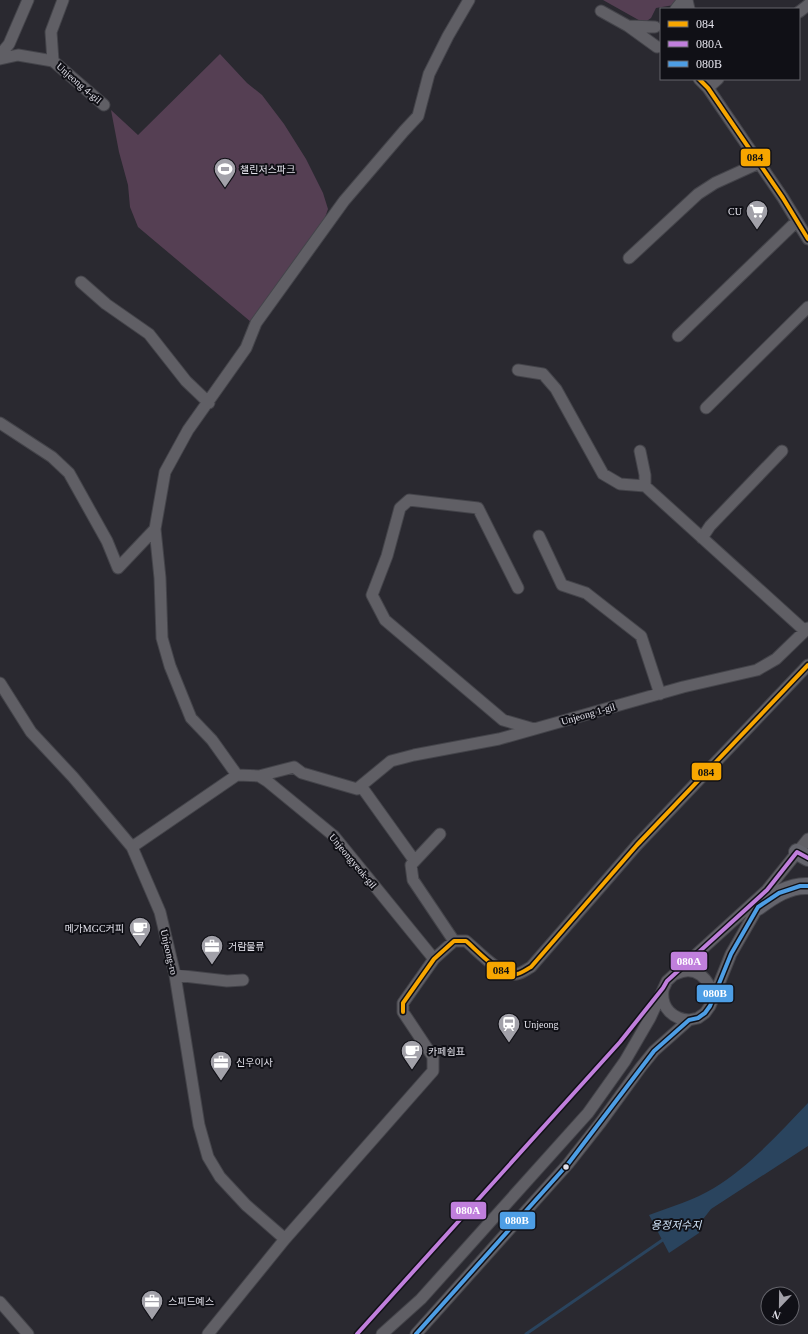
<svg xmlns="http://www.w3.org/2000/svg" width="808" height="1334" viewBox="0 0 808 1334" font-family="'Times New Roman','Noto Sans KR',serif">
	<rect width="100%" height="100%" fill="#2a2930"/>
	<path fill="#553f53" d="M 603,0 L 676,0 L 674,5 L 656,8 L 651,18 L 644,23 Z
		M 220,54 L 247,83 L 262,95 L 284,124 L 306,159 L 323,193 L 328,209 L 321,229 L 251,322 L 138,227 L 130,207 L 128,185 L 119,152 L 111,110 L 138,135 Z"/>
	<path fill="#2a445e" d="M 808,1103 L 808,1146 L 711,1209 L 700,1223 L 699,1233 L 669,1253 L 649,1215 C 671,1207 694,1200 714,1188 C 750,1166 779,1133 808,1103 Z"/>
	<g fill="none" stroke-linecap="round" stroke-linejoin="round">
		<path stroke="#2a445e" stroke-width="3" d="M 526,1334 L 664,1239"/>
		<g stroke="#44444a" stroke-width="13">
			<path id="street" d="M 63,0 L 51,32 L 53,61 L 104,105
				M 687,0 L 689,9
				M 676,9 L 683,0
				M 601,11 L 628,26 L 657,47
				M 799,12 L 808,5
				M 629,26 L 655,27
				M 0,55 L 9,44 L 28,0
				M 0,59 L 18,55 L 53,61
				M 699,79 L 708,88 L 783,198 L 808,239
				M 708,88 L 718,79
				M 629,258 L 698,194 L 715,183 L 759,163
				M 81,282 L 106,304 L 149,334 L 186,381 L 209,403
				M 678,336 L 797,221
				M 518,370 L 543,374 L 556,389 L 603,474 L 620,484 L 645,486 L 645,475 L 640,451
				M 706,408 L 808,307
				M 0,423 L 52,457 L 69,473 L 107,541 L 118,568 L 155,529
				M 645,486 L 805,631
				M 539,536 L 562,585 L 586,593 L 641,636 L 660,694
				M 702,538 L 710,526 L 782,451
				M 518,588 L 478,508 L 409,500 L 400,508 L 387,556 L 372,595 L 385,620 L 503,720 L 534,729
				M 0,683 L 31,732 L 73,777 L 132,847 L 160,912 L 175,975 L 199,1125 L 208,1157 L 220,1177 L 246,1205 L 285,1239
				M 237,775 L 212,740 L 191,718 L 170,666 L 162,638 L 160,578 L 155,529 L 165,472 L 188,430 L 246,348 L 256,323 L 344,201 L 404,131 L 418,116 L 429,74 L 448,36 L 469,0
				M 259,776 L 267,781 L 334,836 L 434,959
				M 361,786 L 414,860
				M 440,834 L 411,865 L 413,880 L 454,941
				M 132,847 L 237,775 L 259,776 L 294,767 L 302,773 L 357,789 L 391,761 L 414,755 L 499,739 L 683,687 L 757,670 L 776,659 L 808,628
				M 676,974 C 695,964 711,979 712,998
				M 175,975 L 227,981 L 243,980
				M 663,991 C 661,1008 673,1019 689,1020
				M 0,1302 L 28,1334
				M 208,1334 L 285,1239 L 433,1071 L 433,1057 L 403,1012 L 403,1003 L 434,959 L 454,941 L 466,941 C 477,950 502,978 517,974 C 522,973 527,969 531,967 L 637,845 L 808,665
				M 382,1334 L 421,1299 L 588,1113 L 625,1061 L 650,1018 L 667,981 L 767,890 L 808,839
				M 416,1334 L 568,1164 L 601,1122 L 641,1067 L 654,1051 L 689,1020 L 698,1018 L 705,1013 L 710,1006 L 731,954 L 761,902"/>
		</g>
		<g stroke="#44444a" stroke-width="18">
			<path id="secondary" d="M 797,852 L 808,858
				M 758,907 C 773,896 789,885 808,886"/>
		</g>
		<use href="#street" stroke="#605f65" stroke-width="11"/>
		<use href="#secondary" stroke="#64646c" stroke-width="16"/>
		<g stroke="#101016" stroke-width="7">
			<path id="bus-1" d="M 699,79 L 708,88 L 783,198 L 808,239
				M 403,1012 L 403,1003 L 434,959 L 454,941 L 466,941 C 478,951 500,977 517,974 C 522,973 527,969 531,967 L 637,845 L 808,665"/>
		</g>
		<g stroke="#101016" stroke-width="7">
			<path id="bus-2" d="M 357,1334 L 620,1042 L 663,988 L 667,981 L 767,890 L 797,852 L 808,858"/>
		</g>
		<g stroke="#101016" stroke-width="7">
			<path id="bus-3" d="M 416,1334 L 568,1164 L 654,1051 L 689,1020 L 698,1018 L 705,1013 L 710,1006 L 731,954 L 758,907 L 779,893 L 800,886 L 808,886"/>
		</g>
		<use href="#bus-1" stroke="#f7a600" stroke-width="4"/>
		<use href="#bus-2" stroke="#c07fdc" stroke-width="4"/>
		<use href="#bus-3" stroke="#4d9ee5" stroke-width="4"/>
	</g>
	<defs>
		<g id="stadium-pin" transform="scale(1.15)"><path d="M0 17L-7.5 6A9.5 9.5 0 1 1 7.5 6Z" fill="#a2a1a9" stroke="#101016"/><path d="M0-5a6.5 5 0 1 0 0 10a6.5 5 0 1 0 0-10ZM-3.5-1.8h7v3.6h-7Z" fill="#fff"/></g>
		<g id="supermarket-pin" transform="scale(1.15)"><path d="M0 17L-7.5 6A9.5 9.5 0 1 1 7.5 6Z" fill="#a2a1a9" stroke="#101016"/><path d="M-6-5.5h2.5l.6 2H6L4.5 2H-2.5L-4.4-4H-6ZM-1.5 3.2a1.3 1.3 0 1 0 .1 0ZM3 3.2a1.3 1.3 0 1 0 .1 0Z" fill="#fff"/></g>
		<g id="cafe-pin" transform="scale(1.15)"><path d="M0 17L-7.5 6A9.5 9.5 0 1 1 7.5 6Z" fill="#a2a1a9" stroke="#101016"/><path d="M-5.5-4.5H6V0H3Q3 3.5 0 3.5H-2.5Q-5.5 3.5-5.5 0ZM3-3.2v2h1.7v-2ZM-6 4.5H4V6H-6Z" fill="#fff"/></g>
		<g id="office-pin" transform="scale(1.15)"><path d="M0 17L-7.5 6A9.5 9.5 0 1 1 7.5 6Z" fill="#a2a1a9" stroke="#101016"/><path d="M-6-3h4V-5.5h4V-3h4V5H-6ZM-1-4.5V-3h2v-1.5ZM-6 0V1H6V0Z" fill="#fff"/></g>
		<g id="station-pin" transform="scale(1.15)"><path d="M0 17L-7.5 6A9.5 9.5 0 1 1 7.5 6Z" fill="#a2a1a9" stroke="#101016"/><path d="M-3-6H3Q5-6 5-4V2Q5 4 3 4L4.5 6H3L1.5 4h-3L-3 6H-4.5L-3 4Q-5 4-5 2V-4Q-5-6-3-6ZM-3.5-4v3h7v-3ZM-3.5 1v1.5H-2V1ZM2 1v1.5H3.5V1Z" fill="#fff"/></g>
	</defs>
	<g fill-rule="evenodd">
		<use href="#stadium-pin" x="225" y="169"/>
		<use href="#supermarket-pin" x="757" y="211"/>
		<use href="#cafe-pin" x="140" y="928"/>
		<use href="#office-pin" x="212" y="946"/>
		<use href="#station-pin" x="509" y="1024"/>
		<use href="#cafe-pin" x="412" y="1051"/>
		<use href="#office-pin" x="221" y="1062"/>
		<use href="#office-pin" x="152" y="1301"/>
	</g>
	<circle fill="#e2e1ea" stroke="#101016" stroke-width="1.5" cx="566" cy="1167" r="3.5"/>
	<g text-anchor="middle" dominant-baseline="central" stroke-width="4" stroke-linejoin="round" paint-order="stroke">
		<g font-size="10" fill="#e2e1ea" stroke="#101016">
			<text transform="translate(79 83) rotate(41)">Unjeong 4-gil</text>
			<text transform="translate(588 714) rotate(-16)">Unjeong 1-gil</text>
			<text transform="translate(353 861) rotate(50)">Unjeongyeok-gil</text>
			<text transform="translate(169 952) rotate(77)">Unjeong-ro</text>
		</g>
		<g font-size="10" fill="#e2e1ea" stroke="#101016" text-anchor="start">
			<text x="240" y="169">챌린저스파크</text>
			<text x="742" y="211" text-anchor="end">CU</text>
			<text x="124" y="928" text-anchor="end">메가MGC커피</text>
			<text x="228" y="946">거람물류</text>
			<text x="524" y="1024">Unjeong</text>
			<text x="428" y="1051">카페쉼표</text>
			<text x="236" y="1062">신우이사</text>
			<text x="168" y="1301">스피드예스</text>
		</g>
		<g font-size="11" font-style="italic" fill="#d2e6fb" stroke="#101016">
			<text x="676" y="1225">용정저수지</text>
		</g>
	</g>
	<g stroke="#101016" stroke-width="1.5">
		<rect x="740" y="148" width="31" height="19" rx="4" fill="#f7a600"/>
		<rect x="691" y="762" width="31" height="19" rx="4" fill="#f7a600"/>
		<rect x="670" y="951" width="38" height="20" rx="4" fill="#c07fdc"/>
		<rect x="486" y="961" width="30" height="19" rx="4" fill="#f7a600"/>
		<rect x="696" y="984" width="38" height="19" rx="4" fill="#4d9ee5"/>
		<rect x="450" y="1201" width="37" height="19" rx="4" fill="#c07fdc"/>
		<rect x="499" y="1211" width="37" height="19" rx="4" fill="#4d9ee5"/>
	</g>
	<g font-size="11" text-anchor="middle" font-weight="bold" fill="#fff">
		<text x="689" y="965">080A</text>
		<text x="715" y="997">080B</text>
		<text x="468" y="1214">080A</text>
		<text x="517" y="1224">080B</text>
	</g>
	<g font-size="11" text-anchor="middle" font-weight="bold" fill="#111">
		<text x="755" y="161">084</text>
		<text x="706" y="776">084</text>
		<text x="501" y="974">084</text>
	</g>
	<rect x="660" y="8" width="140" height="72" fill="#101016" stroke="#64646b"/>
	<rect x="668" y="21" width="20" height="6" fill="#f7a600" stroke="#64646b"/>
	<text x="696" y="28" font-size="12" fill="#e2e1ea">084</text>
	<rect x="668" y="41" width="20" height="6" fill="#c07fdc" stroke="#64646b"/>
	<text x="696" y="48" font-size="12" fill="#e2e1ea">080A</text>
	<rect x="668" y="61" width="20" height="6" fill="#4d9ee5" stroke="#64646b"/>
	<text x="696" y="68" font-size="12" fill="#e2e1ea">080B</text>
	<g transform="translate(780 1306) rotate(202)"><circle r="19" fill="#101016" stroke="#64646b"/>
	<path d="M0-3L7 15L0 10L-7 15Z" fill="#a2a1a9"/>
	<text y="-6" font-size="11" font-weight="bold" text-anchor="middle" fill="#e2e1ea">N</text>
	</g>
</svg>
